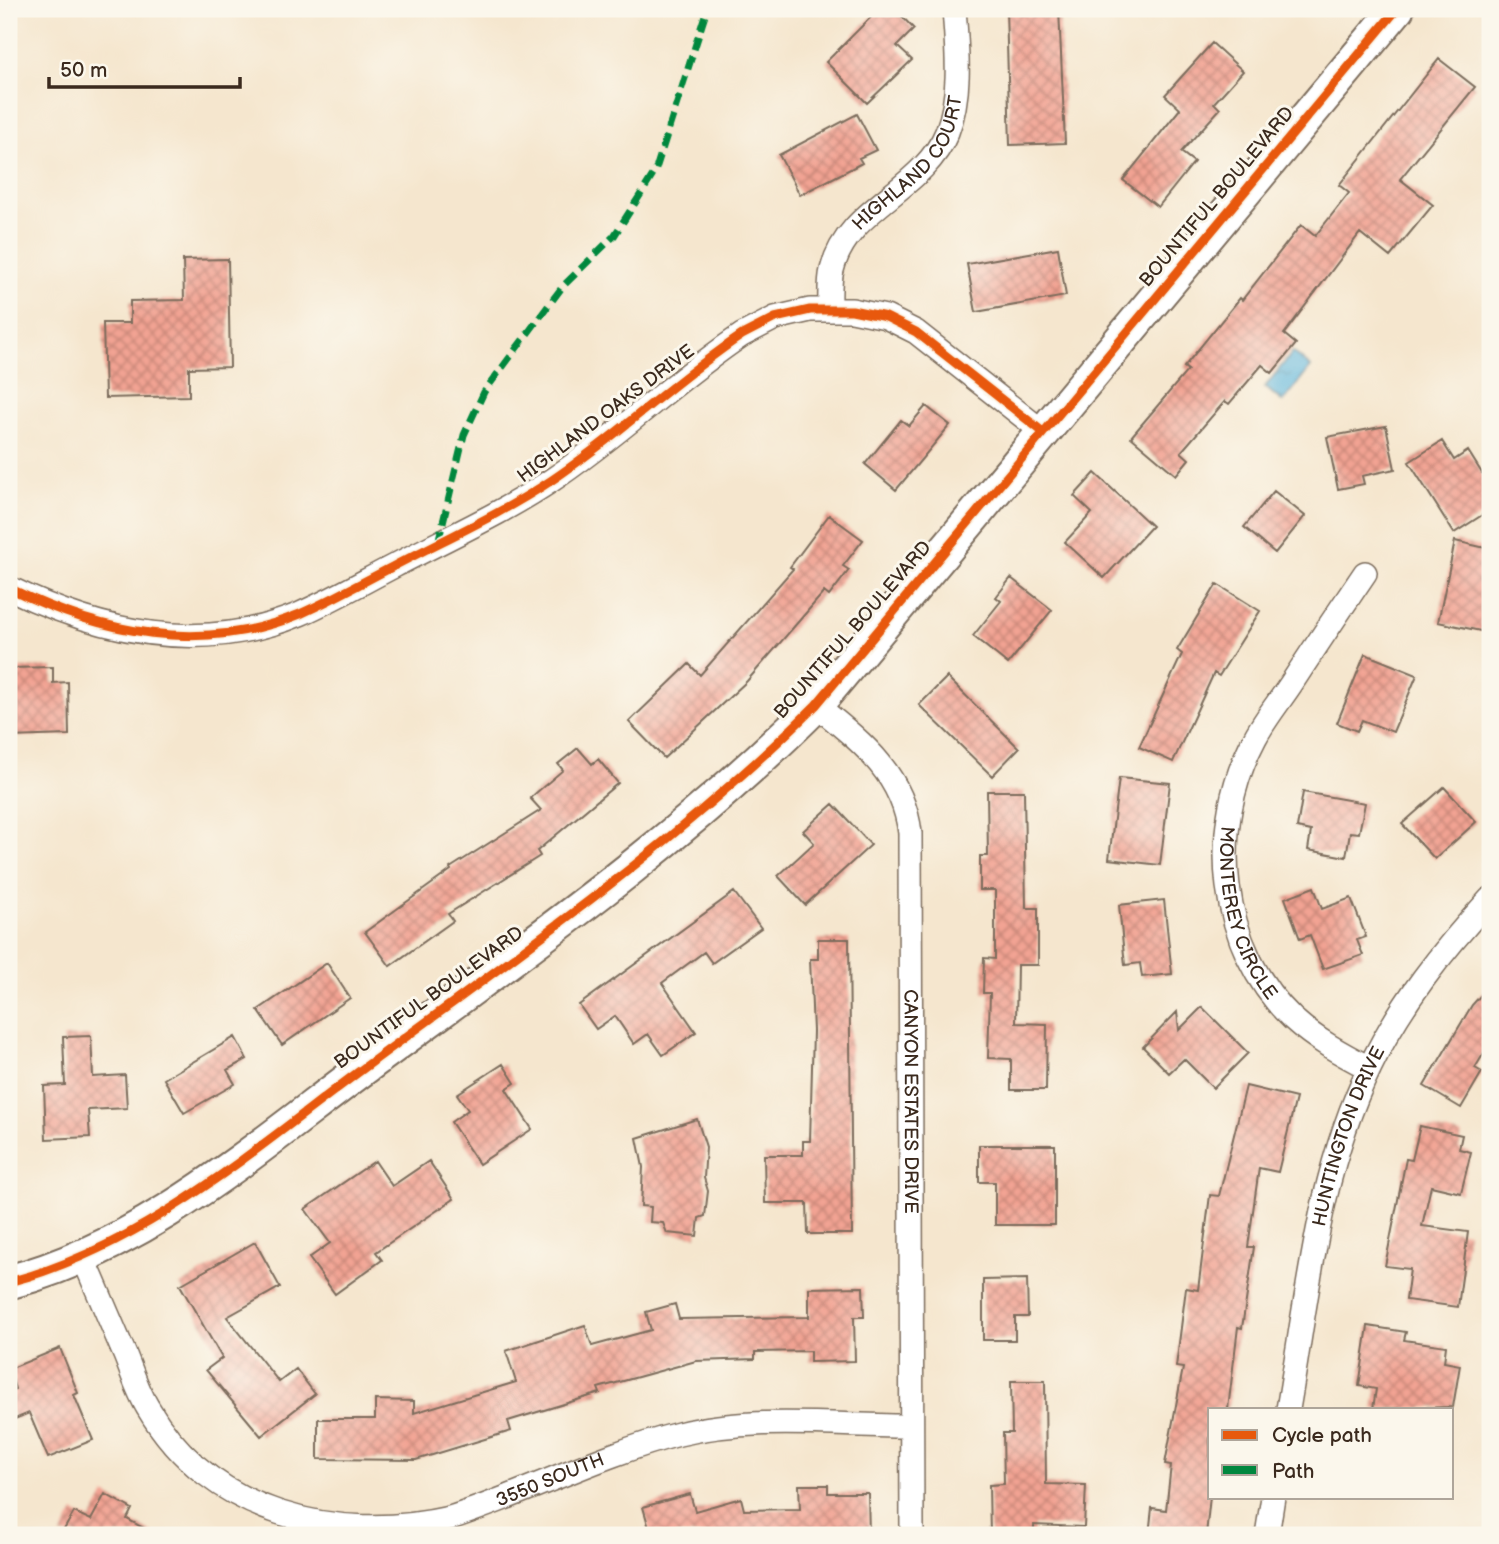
<svg xmlns="http://www.w3.org/2000/svg" width="1499" height="1544" viewBox="0 0 1499 1544" font-family="'Balsamiq Sans',sans-serif">
	<defs>
		<pattern id="water-ripples" width="26" height="14" patternUnits="userSpaceOnUse" patternTransform="scale(1.75)"><rect width="26" height="14" fill="#5fb6dc"/><path d="M2 4q2-2 4 0t4 0M15 11q2-2 4 0t4 0" fill="none" stroke="#5094b2"/></pattern>
		<pattern id="building-cross-hatch" width="8" height="8" patternUnits="userSpaceOnUse" patternTransform="scale(1.75)"><rect width="8" height="8" fill="#f2a393"/><path d="M0 0l8 8M0 8l8-8" fill="none" stroke="#c58577"/></pattern>
	</defs>
	<rect width="100%" height="100%" fill="#fbf7ec"/>
	<filter id="ink" filterUnits="userSpaceOnUse"><feTurbulence type="fractalNoise" baseFrequency=".0143" numOctaves="2"/><feDisplacementMap in="SourceGraphic" scale="14" xChannelSelector="R" yChannelSelector="G"/><feConvolveMatrix kernelMatrix="1 2 1 2 8 2 1 2 1" color-interpolation-filters="sRGB"/></filter>
	<filter id="wash" filterUnits="userSpaceOnUse"><feTurbulence type="fractalNoise" baseFrequency=".00686" numOctaves="4" result="noise"/><feDisplacementMap in="SourceGraphic" scale="28" xChannelSelector="R" yChannelSelector="G"/><feGaussianBlur stdDeviation="1.57" result="paint"/><feColorMatrix in="noise" values="0 0 0 0 0 0 0 0 0 0 0 0 0 0 0 0 0 1.4 0 .05"/><feComposite in="paint" operator="in"/></filter>
	<g filter="url(#wash)">
		<rect width="100%" height="100%" fill="#f5e6ce"/>
		<path fill="url(#water-ripples)" stroke="#4d707d" stroke-width="2" d="M 1293,352 L 1311,367 L 1283,402 L 1265,387 Z"/>
		<g id="blocks">
			<path fill="url(#building-cross-hatch)" d="M 879,9 L 895,9 L 914,29 L 897,46 L 912,60 L 867,103 L 826,62 Z
				M 1006,9 L 1059,9 L 1065,143 L 1010,145 Z
				M 1212,43 L 1243,71 L 1214,103 L 1220,109 L 1181,152 L 1194,162 L 1158,207 L 1123,180 L 1180,109 L 1165,95 Z
				M 1439,59 L 1475,87 L 1400,179 L 1433,205 L 1390,257 L 1360,233 L 1284,334 L 1296,344 L 1272,373 L 1262,365 L 1229,404 L 1225,401 L 1181,452 L 1189,459 L 1176,475 L 1131,437 L 1188,370 L 1184,367 L 1240,298 L 1242,300 L 1301,225 L 1315,236 L 1349,193 L 1339,185 Z
				M 857,114 L 876,150 L 859,158 L 862,163 L 800,195 L 779,155 Z
				M 1058,248 L 1066,296 L 976,312 L 967,264 Z
				M 228,259 L 230,367 L 189,368 L 189,396 L 105,398 L 103,323 L 130,323 L 130,301 L 184,300 L 183,260 Z
				M 926,406 L 950,425 L 896,490 L 865,464 L 901,420 L 909,426 Z
				M 1386,426 L 1395,469 L 1362,476 L 1364,484 L 1338,489 L 1327,437 Z
				M 1442,441 L 1454,460 L 1468,451 L 1490,486 L 1490,510 L 1454,533 L 1409,462 Z
				M 1095,473 L 1152,526 L 1104,578 L 1065,542 L 1092,513 L 1074,496 Z
				M 1274,491 L 1305,516 L 1275,553 L 1244,527 Z
				M 829,515 L 863,540 L 843,566 L 849,570 L 829,596 L 824,592 L 747,681 L 664,758 L 629,722 L 689,664 L 700,675 L 793,569 L 790,567 Z
				M 1455,541 L 1490,549 L 1490,633 L 1438,622 Z
				M 1011,578 L 1052,610 L 1008,664 L 973,636 L 1001,601 L 996,597 Z
				M 1217,584 L 1260,611 L 1219,676 L 1214,673 L 1173,762 L 1139,747 L 1182,654 L 1177,650 Z
				M 1365,654 L 1417,675 L 1393,732 L 1362,720 L 1357,731 L 1337,723 Z
				M 53,667 L 53,683 L 68,682 L 69,735 L 9,737 L 9,668 Z
				M 947,677 L 1019,748 L 992,776 L 919,705 Z
				M 578,748 L 592,764 L 598,759 L 618,783 L 537,851 L 540,856 L 448,914 L 453,921 L 390,966 L 365,932 L 451,870 L 450,868 L 541,810 L 530,798 L 563,770 L 558,764 Z
				M 1119,778 L 1170,783 L 1160,865 L 1109,859 Z
				M 1444,787 L 1476,822 L 1435,859 L 1402,824 Z
				M 987,791 L 1024,791 L 1026,908 L 1038,908 L 1038,965 L 1017,965 L 1016,1023 L 1047,1024 L 1046,1090 L 1011,1090 L 1011,1059 L 988,1058 L 990,993 L 983,993 L 984,958 L 995,959 L 995,890 L 980,890 L 980,856 L 988,856 Z
				M 1303,792 L 1365,803 L 1359,833 L 1350,832 L 1346,857 L 1308,850 L 1311,831 L 1297,828 Z
				M 833,804 L 871,845 L 805,905 L 778,876 L 814,843 L 803,831 Z
				M 1314,887 L 1322,909 L 1351,898 L 1366,937 L 1357,940 L 1363,955 L 1323,969 L 1310,935 L 1300,939 L 1285,898 Z
				M 734,892 L 761,928 L 712,963 L 704,952 L 662,983 L 696,1032 L 663,1055 L 648,1034 L 634,1044 L 615,1016 L 596,1029 L 579,1005 Z
				M 1164,900 L 1172,974 L 1142,977 L 1140,963 L 1125,965 L 1119,905 Z
				M 818,939 L 849,939 L 852,1234 L 808,1234 L 807,1203 L 765,1203 L 764,1155 L 803,1155 L 803,1141 L 810,1141 L 813,1031 L 810,959 L 818,959 Z
				M 327,963 L 350,998 L 282,1045 L 258,1010 Z
				M 1490,985 L 1490,1043 L 1475,1068 L 1482,1072 L 1461,1108 L 1424,1086 L 1472,1005 Z
				M 1202,1007 L 1248,1053 L 1213,1088 L 1184,1059 L 1169,1073 L 1143,1047 L 1177,1012 L 1179,1030 Z
				M 91,1036 L 93,1077 L 125,1075 L 127,1108 L 88,1110 L 90,1137 L 46,1139 L 44,1086 L 65,1085 L 63,1037 Z
				M 235,1037 L 247,1059 L 227,1070 L 235,1084 L 184,1113 L 164,1079 Z
				M 503,1064 L 515,1083 L 506,1089 L 532,1129 L 479,1164 L 451,1122 L 468,1110 L 457,1094 Z
				M 1246,1086 L 1296,1098 L 1278,1172 L 1259,1168 L 1248,1247 L 1254,1247 L 1242,1328 L 1238,1327 L 1228,1409 L 1210,1409 L 1210,1496 L 1206,1535 L 1149,1535 L 1152,1508 L 1166,1510 L 1171,1465 L 1165,1464 L 1183,1368 L 1176,1367 L 1186,1288 L 1198,1290 L 1210,1195 L 1219,1196 Z
				M 697,1119 L 706,1147 L 704,1178 L 708,1191 L 705,1216 L 699,1218 L 697,1236 L 667,1233 L 663,1223 L 650,1222 L 651,1207 L 641,1206 L 643,1167 L 637,1138 Z
				M 1420,1126 L 1462,1135 L 1459,1149 L 1471,1152 L 1461,1193 L 1431,1186 L 1422,1226 L 1468,1232 L 1458,1307 L 1406,1300 L 1410,1269 L 1385,1266 L 1406,1159 L 1412,1160 Z
				M 979,1145 L 1055,1145 L 1055,1225 L 995,1225 L 995,1182 L 979,1182 Z
				M 375,1161 L 392,1186 L 429,1161 L 454,1199 L 376,1252 L 382,1260 L 335,1294 L 309,1258 L 330,1243 L 305,1209 Z
				M 255,1242 L 280,1287 L 227,1317 L 279,1382 L 296,1369 L 315,1394 L 261,1436 L 206,1370 L 222,1358 L 180,1285 Z
				M 1027,1279 L 1028,1317 L 1015,1317 L 1015,1340 L 983,1340 L 983,1280 Z
				M 863,1287 L 864,1317 L 854,1317 L 855,1361 L 810,1362 L 810,1351 L 755,1352 L 755,1359 L 696,1361 L 598,1388 L 600,1393 L 508,1421 L 511,1431 L 416,1460 L 318,1459 L 318,1419 L 375,1419 L 375,1400 L 414,1401 L 414,1413 L 516,1382 L 506,1351 L 585,1325 L 592,1346 L 651,1330 L 646,1312 L 675,1304 L 679,1319 L 809,1317 L 809,1288 Z
				M 1368,1326 L 1406,1332 L 1404,1340 L 1446,1346 L 1444,1362 L 1460,1365 L 1453,1407 L 1373,1409 L 1376,1389 L 1359,1386 Z
				M 60,1348 L 78,1393 L 74,1395 L 93,1440 L 48,1458 L 29,1413 L 15,1419 L 9,1405 L 9,1392 L 15,1389 L 9,1369 Z
				M 1011,1381 L 1045,1381 L 1046,1484 L 1086,1485 L 1084,1527 L 1034,1525 L 1034,1535 L 990,1535 L 989,1485 L 1004,1484 L 1003,1433 L 1012,1433 Z
				M 799,1485 L 828,1485 L 828,1493 L 868,1493 L 869,1535 L 651,1535 L 643,1507 L 690,1494 L 695,1511 L 741,1498 L 744,1510 L 800,1509 Z
				M 105,1494 L 132,1509 L 127,1519 L 156,1535 L 61,1535 L 74,1512 L 91,1520 Z"/>
		</g>
	</g>
	<g filter="url(#ink)">
		<use href="#blocks" fill-opacity="0" stroke="#7c6c5c" stroke-width="2"/>
		<g fill="none" stroke-linecap="round" stroke-linejoin="round">
			<g stroke="#7c6c5c" stroke-width="26">
				<g id="minor">
					<path id="s1" d="M 830,308 C 830,296 829,282 832,270 C 847,207 923,191 947,132 C 962,94 957,49 954,9"/>
					<path id="s2" d="M 1365,573 C 1340,610 1315,647 1291,684 C 1279,702 1265,719 1255,738 C 1207,827 1218,948 1293,1019 C 1316,1040 1342,1054 1369,1068"/>
					<path d="M 9,588 C 101,633 201,655 300,614 C 332,600 363,582 394,566 C 447,538 503,513 552,480 C 618,436 676,379 742,335 L 775,318 L 810,310 L 852,310 L 886,317 L 916,332 L 1043,432"/>
					<path id="s3" d="M 816,705 C 860,741 903,773 910,833 L 912,1535"/>
					<path id="s4" d="M 83,1257 C 97,1289 111,1322 125,1355 C 132,1372 138,1392 148,1408 C 210,1514 335,1544 450,1518 C 527,1493 601,1454 679,1434 C 753,1416 836,1426 911,1426"/>
					<path id="s5" d="M 1288,1409 C 1308,1295 1318,1173 1370,1067 C 1400,1004 1443,950 1490,899"/>
					<path d="M 1267,1535 L 1273,1497"/>
				</g>
			</g>
			<g stroke="#7c6c5c" stroke-width="37">
				<path id="secondary" d="M 9,1282 C 147,1246 259,1145 372,1062 C 525,949 681,840 816,705 L 1397,9"/>
			</g>
			<use href="#minor" stroke="#fff" stroke-width="23"/>
			<use href="#secondary" stroke="#fff" stroke-width="33"/>
			<path stroke="#00873e" stroke-width="7" stroke-dasharray="14 7" stroke-linecap="butt" d="M 438,543 L 464,435 L 484,392 L 563,286 L 614,236 L 655,172 L 707,9"/>
			<g stroke="#fbf7ec" stroke-width="13">
				<path id="cycleway" d="M 9,588 C 101,633 201,655 300,614 C 332,600 363,582 394,566 C 447,538 503,513 552,480 C 618,436 676,379 742,335 L 775,318 L 810,310 L 852,310 L 886,317 L 916,332 L 1043,432
					M 9,1282 C 147,1246 259,1145 372,1062 C 525,949 681,840 816,705 L 1397,9"/>
			</g>
			<use href="#cycleway" stroke="#e8590c" stroke-width="9"/>
		</g>
	</g>
	<g text-anchor="middle" dominant-baseline="central" stroke-width="6" stroke-linejoin="round" paint-order="stroke">
		<g font-size="19" fill="#3b2a1e" stroke="#fbf7ec">
			<text stroke="none"><textPath href="#s1" startOffset="173">HIGHLAND COURT</textPath></text>
			<text transform="translate(1217 197) rotate(-50)">BOUNTIFUL BOULEVARD</text>
			<text transform="translate(606 414) rotate(-37)">HIGHLAND OAKS DRIVE</text>
			<text transform="translate(853 630) rotate(-49)">BOUNTIFUL BOULEVARD</text>
			<text stroke="none"><textPath href="#s2" startOffset="382">MONTEREY CIRCLE</textPath></text>
			<text transform="translate(429 998) rotate(-36)">BOUNTIFUL BOULEVARD</text>
			<text stroke="none"><textPath href="#s3" startOffset="432">CANYON ESTATES DRIVE</textPath></text>
			<text stroke="none"><textPath href="#s5" startOffset="280">HUNTINGTON DRIVE</textPath></text>
			<text stroke="none"><textPath href="#s4" startOffset="616">3550 SOUTH</textPath></text>
		</g>
	</g>
	<rect width="1499" height="1544" fill="none" stroke="#fbf7ec" stroke-width="35"/>
	<rect x="1208" y="1408" width="245" height="91" fill="#fbf7ec" stroke="#aea59a" stroke-width="2"/>
	<rect x="1222" y="1430" width="35" height="10" fill="#e8590c" stroke="#aea59a" stroke-width="2"/>
	<text x="1272" y="1442" font-size="21" fill="#3b2a1e">Cycle path</text>
	<rect x="1222" y="1465" width="35" height="10" fill="#00873e" stroke="#aea59a" stroke-width="2"/>
	<text x="1272" y="1478" font-size="21" fill="#3b2a1e">Path</text>
	<path d="M49 77v10h191v-10" fill="none" stroke="#3b2a1e" stroke-width="3.5"/>
	<text x="60" y="77" font-size="21" fill="#3b2a1e" stroke="#fbf7ec" stroke-width="5" paint-order="stroke">50 m</text>
</svg>
